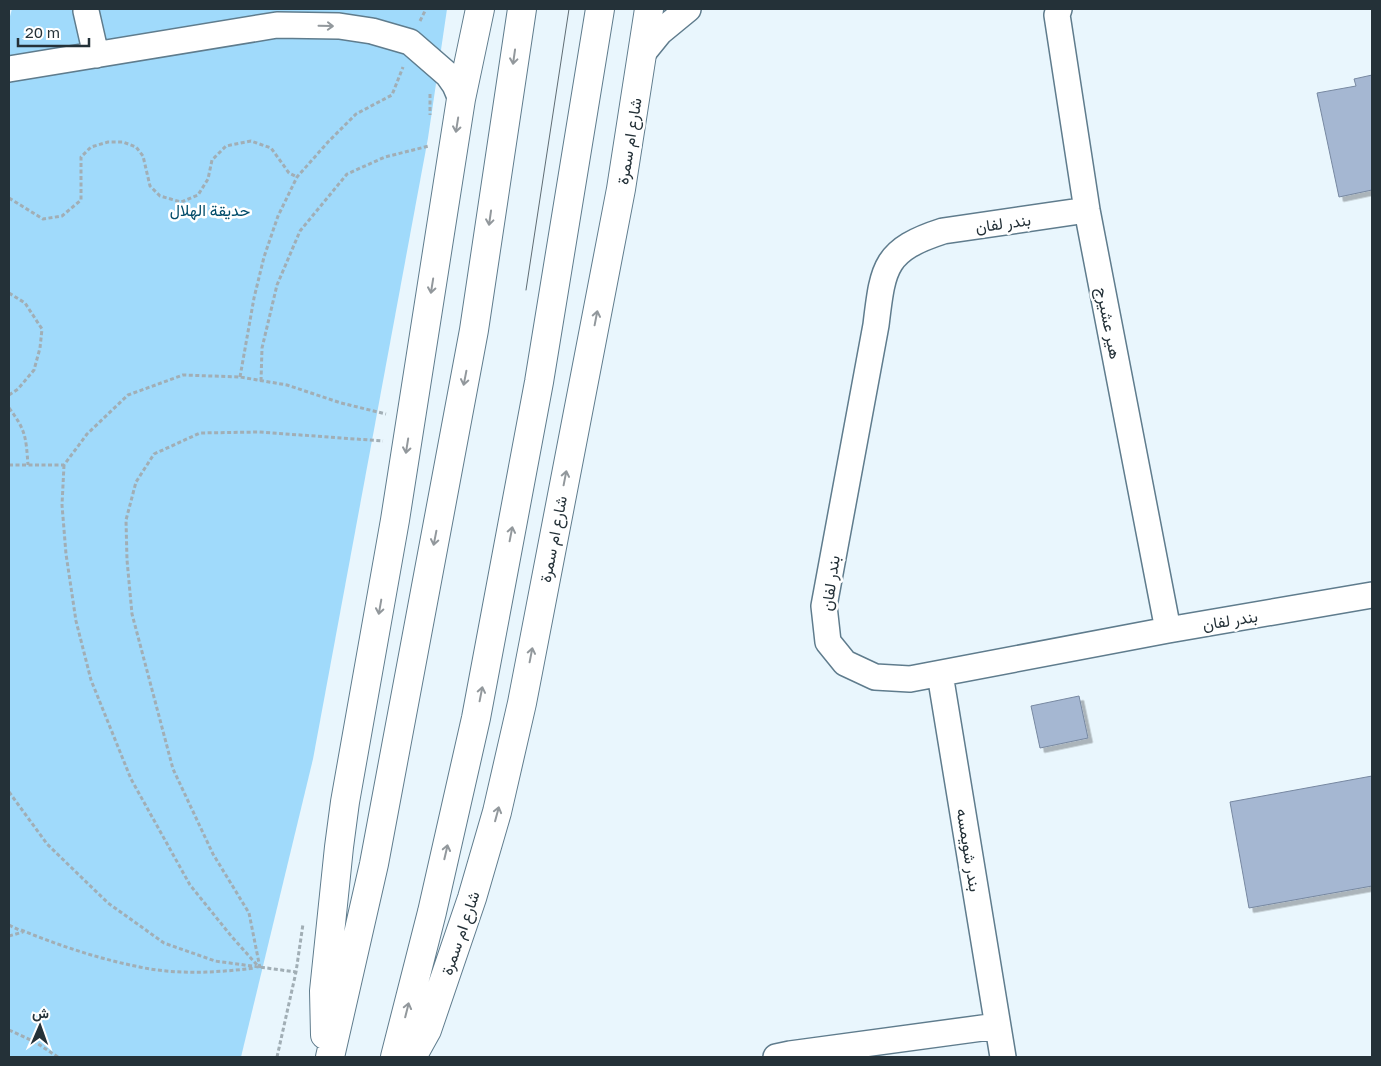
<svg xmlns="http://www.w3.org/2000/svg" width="1381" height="1066" viewBox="0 0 1381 1066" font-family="'Golos Text',Vazirmatn,sans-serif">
	<defs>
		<filter id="shadow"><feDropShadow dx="4.5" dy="4.5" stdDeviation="0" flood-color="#0004"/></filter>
	</defs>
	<rect width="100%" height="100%" fill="#e9f6fd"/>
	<path fill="#a0dafb" d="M 12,9 L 447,9 L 428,138 L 313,759 L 241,1057 L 9,1057 L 9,20 Z"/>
	<path fill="#a5b7d2" stroke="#7788a1" filter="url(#shadow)" d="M 1372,75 L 1372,190 L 1339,197 L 1317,93 L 1356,86 L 1354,79 Z
		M 1079,696 L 1088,738 L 1040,748 L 1031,706 Z
		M 1372,776 L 1372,886 L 1249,908 L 1230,802 Z"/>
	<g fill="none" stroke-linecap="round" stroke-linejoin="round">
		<g stroke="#5f7c8d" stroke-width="28">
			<path id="street" d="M 1059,9 L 1057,15 L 1087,210 L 1168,630
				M 86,11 L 96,55
				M 643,53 L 660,32 L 688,9
				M 9,69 L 277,25 L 339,26 L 372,31 L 410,42 L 448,75 L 455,85 L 461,99
				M 1087,210 L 943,231 C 884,250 883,267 876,325 L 824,606 L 828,642 L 845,663 L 875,677 L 910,679 L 1168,630 L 1372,595
				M 940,674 L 1003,1057
				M 776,1057 L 790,1054 L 997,1026"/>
		</g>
		<g stroke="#5f7c8d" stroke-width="30">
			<path id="secondary" d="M 325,1035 L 324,991 L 339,847 L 345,802 L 395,520 L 461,99 L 480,9
				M 330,1057 L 374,864 L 474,330 L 522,9
				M 395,1057 L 432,912 L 476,718 L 539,382 L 600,9
				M 412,1057 L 427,1030 L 472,898 L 497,812 L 522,703 L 621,189 L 649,9"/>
		</g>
		<path stroke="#a1aeb5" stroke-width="3" stroke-dasharray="4 2.5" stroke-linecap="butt" d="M 420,21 L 426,9
			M 430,94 L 430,115
			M 9,198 L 43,219 L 62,216 L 81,200 L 81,157 L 91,147 L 108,142 L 123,142 L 136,147 L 143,156 L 150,186 L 160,196 L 181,202 L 198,195 L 208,179 L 212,160 L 226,146 L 251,141 L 271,148 L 289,173 L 297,177
			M 9,293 L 25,303 L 42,329 L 40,348 L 34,370 L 18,389 L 9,395
			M 240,377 L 254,298 L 264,257 L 278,216 L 297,177 L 328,142 L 356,114 L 392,95 L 403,67
			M 261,381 L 262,348 L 277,285 L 300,231 L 347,174 L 385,157 L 429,146
			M 9,408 C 26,430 26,438 28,465
			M 9,465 L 64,465 L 87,434 L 128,395 L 183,375 L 240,377 L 287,385 L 341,403 L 386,414
			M 64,465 L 62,505 L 66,554 L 76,621 L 91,680 L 131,779 L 190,885 L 232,937 L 258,966
			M 9,792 L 47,844 L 108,903 L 164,943 L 215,961 L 296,972
			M 9,925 L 21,931
			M 21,930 C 58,945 96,958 135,966 C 173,975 215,973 254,968
			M 9,936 L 23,932
			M 260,968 L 249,913 L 213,854 L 173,769 L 132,614 L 127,560 L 126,520 L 136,482 L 154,454 L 200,433 L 259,432 L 383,441
			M 9,1030 L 35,1042 L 58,1057
			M 277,1057 L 296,972 L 303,924"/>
		<use href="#street" stroke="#fff" stroke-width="25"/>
		<use href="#secondary" stroke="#fff" stroke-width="28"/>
		<path stroke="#5f6c73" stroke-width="1" d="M 526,290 L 569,9"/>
	</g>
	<defs><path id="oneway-shaft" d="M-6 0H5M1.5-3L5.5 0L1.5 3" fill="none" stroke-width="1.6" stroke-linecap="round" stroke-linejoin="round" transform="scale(1.25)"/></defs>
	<g stroke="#92989c">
		<use href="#oneway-shaft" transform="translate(326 26) rotate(1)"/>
		<use href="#oneway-shaft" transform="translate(514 57) rotate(98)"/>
		<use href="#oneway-shaft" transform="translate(457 125) rotate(99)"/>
		<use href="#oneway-shaft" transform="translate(490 218) rotate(98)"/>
		<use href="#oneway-shaft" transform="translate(432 286) rotate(99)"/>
		<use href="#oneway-shaft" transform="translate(596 318) rotate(-79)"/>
		<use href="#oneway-shaft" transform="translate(465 378) rotate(101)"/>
		<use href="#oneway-shaft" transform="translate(407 446) rotate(99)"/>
		<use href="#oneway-shaft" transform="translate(565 478) rotate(-79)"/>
		<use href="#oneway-shaft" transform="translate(511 534) rotate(-79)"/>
		<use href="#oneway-shaft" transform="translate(435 538) rotate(101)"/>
		<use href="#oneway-shaft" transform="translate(380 607) rotate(100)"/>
		<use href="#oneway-shaft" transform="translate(531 655) rotate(-79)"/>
		<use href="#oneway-shaft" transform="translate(481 694) rotate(-79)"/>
		<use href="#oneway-shaft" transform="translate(497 814) rotate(-75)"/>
		<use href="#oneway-shaft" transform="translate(446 852) rotate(-77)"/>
		<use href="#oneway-shaft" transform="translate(407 1010) rotate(-76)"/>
	</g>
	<g text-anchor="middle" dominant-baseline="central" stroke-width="5" stroke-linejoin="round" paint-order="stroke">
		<g font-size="16" fill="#243138" stroke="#fff">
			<text transform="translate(629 141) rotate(-81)">شارع ام سمرة</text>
			<text transform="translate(1003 223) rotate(-8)">بندر لفان</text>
			<text transform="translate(1109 323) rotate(79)">هير عشيرج</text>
			<text transform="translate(553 539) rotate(-79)">شارع ام سمرة</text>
			<text transform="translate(830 583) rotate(-82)">بندر لفان</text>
			<text transform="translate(1230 620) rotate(-9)">بندر لفان</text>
			<text transform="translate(969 850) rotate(81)">بندر شويمسه</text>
			<text transform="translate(460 933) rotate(-71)">شارع ام سمرة</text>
		</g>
		<g font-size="16" fill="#004b69" stroke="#fff">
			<text x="210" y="210">حديقة الهلال</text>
		</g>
	</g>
	<rect width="1381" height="1066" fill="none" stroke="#243138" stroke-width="20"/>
	<g transform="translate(40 1026) rotate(2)" stroke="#ffffff" stroke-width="4" paint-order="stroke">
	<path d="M0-4L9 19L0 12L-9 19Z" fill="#243138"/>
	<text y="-8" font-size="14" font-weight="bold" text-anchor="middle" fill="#243138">ش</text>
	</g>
	<path d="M18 38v8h71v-8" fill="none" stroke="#243138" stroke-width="2.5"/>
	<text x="25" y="38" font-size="15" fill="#243138" stroke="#ffffff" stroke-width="4" paint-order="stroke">20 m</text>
</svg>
